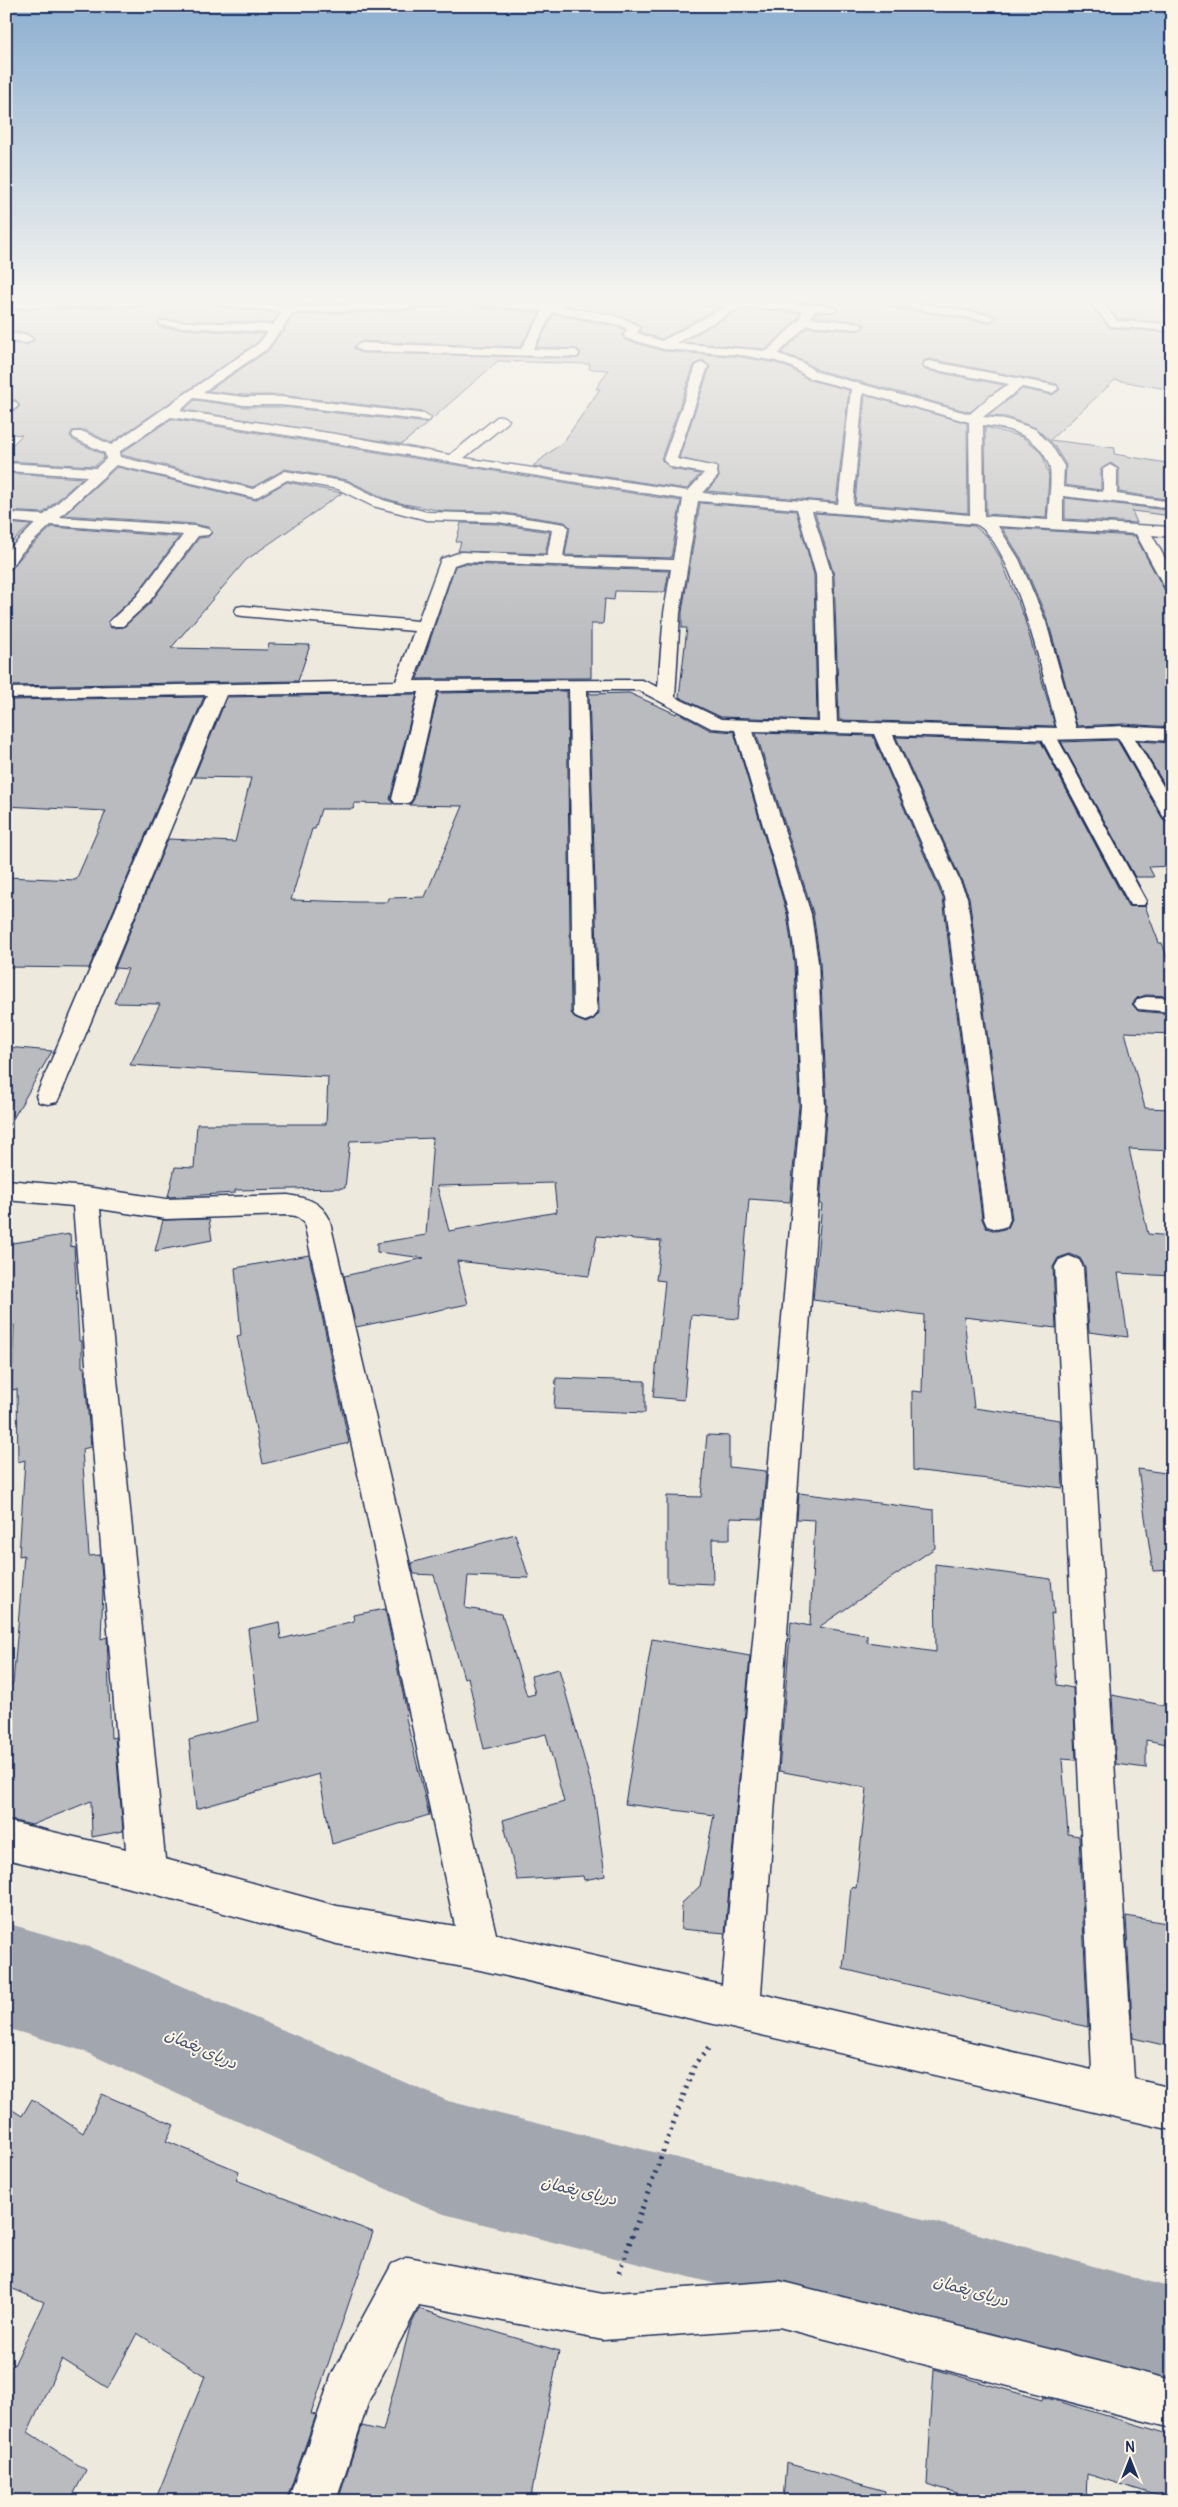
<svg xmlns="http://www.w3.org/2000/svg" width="1178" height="2507" viewBox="0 0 1178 2507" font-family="Pangolin,'Playpen Sans Arabic',sans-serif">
	<rect width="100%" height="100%" fill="#eee9dd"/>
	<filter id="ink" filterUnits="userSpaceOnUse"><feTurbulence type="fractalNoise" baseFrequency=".02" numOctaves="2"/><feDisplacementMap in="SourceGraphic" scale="10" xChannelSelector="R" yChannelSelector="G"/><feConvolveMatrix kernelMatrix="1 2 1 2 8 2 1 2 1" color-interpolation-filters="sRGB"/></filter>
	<g filter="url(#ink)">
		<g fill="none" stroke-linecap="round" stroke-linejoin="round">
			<path fill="#a2a7af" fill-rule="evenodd" d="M 6,1923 L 93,1948 L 448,2101 L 939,2223 L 1172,2288 L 1172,2410 L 939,2341 L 444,2214 L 404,2197 L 83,2051 L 6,2028 Z"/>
		</g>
		<path fill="#babbbe" stroke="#1b2f5e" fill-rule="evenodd" d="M 168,301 L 209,301 L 217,306 L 279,313 L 272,323 L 159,320 L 159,326 L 164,328 L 264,334 L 258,342 L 111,443 L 85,430 L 72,431 L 70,436 L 73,440 L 103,454 L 104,458 L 95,466 L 6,461 L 6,451 L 22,435 L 6,433 L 6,411 L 16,410 L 20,406 L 16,400 L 6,399 L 6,343 L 27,345 L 35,340 L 27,333 L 6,331 L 6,310 L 160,306 Z
			M 257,301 L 410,301 L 290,305 Z
			M 460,301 L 465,301 L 473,306 L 540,313 L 520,347 L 361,341 L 353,348 L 361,353 L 579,358 L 581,353 L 577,349 L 536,347 L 554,314 L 619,327 L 625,330 L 622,336 L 625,340 L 663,351 L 741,357 L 776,363 L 791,369 L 809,380 L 849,390 L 836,502 L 707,491 L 719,477 L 718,467 L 679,458 L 710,367 L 703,360 L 694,365 L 661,459 L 671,469 L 700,474 L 687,489 L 533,466 L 564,441 L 600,389 L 596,389 L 608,370 L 589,369 L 590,364 L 498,361 L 433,418 L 424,412 L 281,395 L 244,395 L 208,391 L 268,351 L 280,334 L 284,332 L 285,328 L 294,315 L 396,311 L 452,306 Z
			M 572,301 L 687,301 L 695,306 L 719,307 L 662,339 L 640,332 L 641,327 L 626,318 L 566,306 Z
			M 777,301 L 877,301 L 885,306 L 989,323 L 997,317 L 989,313 L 915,301 L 1087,301 L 1110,328 L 1172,333 L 1172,390 L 1115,380 L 1050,440 L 1115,448 L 1114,454 L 1172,464 L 1172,500 L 1119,492 L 1119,469 L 1111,463 L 1101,469 L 1101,490 L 1065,485 L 1066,465 L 1053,444 L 1036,428 L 1006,417 L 988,416 L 1022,389 L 1052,395 L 1060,390 L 1057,384 L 929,359 L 923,361 L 921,366 L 925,370 L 1004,385 L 970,412 L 818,370 L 802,360 L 781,353 L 808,327 L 858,331 L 866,325 L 858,321 L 814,316 L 815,313 L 835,312 L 838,309 L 830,304 Z
			M 1103,301 L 1163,301 L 1172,313 L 1172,323 L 1118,319 Z
			M 741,309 L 800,313 L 797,319 L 766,349 L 682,342 Z
			M 865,395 L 967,423 L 968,513 L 855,503 Z
			M 195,400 L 244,407 L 281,407 L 428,423 L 402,444 L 184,410 Z
			M 171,419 L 681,501 L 671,558 L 565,555 L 570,527 L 565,522 L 498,512 L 443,511 L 404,504 L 384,498 L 347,480 L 285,469 L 253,487 L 122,455 L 121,453 Z
			M 985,427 L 1022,437 L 1037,448 L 1043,456 L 1049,476 L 1046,518 L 986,514 Z
			M 117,467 L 255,500 L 287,482 L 342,493 L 246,560 L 171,648 L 267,650 L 269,644 L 310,645 L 298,681 L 6,686 L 6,575 L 26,551 L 52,527 L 179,537 L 136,595 L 108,621 L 111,628 L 124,627 L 150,603 L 199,538 L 208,537 L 212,533 L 208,527 L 194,524 L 64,515 Z
			M 6,473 L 82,478 L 43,513 L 6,511 Z
			M 1065,498 L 1166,510 L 1172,508 L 1172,516 L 1132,511 L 1137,523 L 1065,519 Z
			M 700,503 L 796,511 L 814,575 L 817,720 L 721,717 L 679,697 L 687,628 L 682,628 L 682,612 Z
			M 815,513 L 974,526 L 987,536 L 1000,557 L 1024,617 L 1055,726 L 839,720 L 834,575 Z
			M 6,523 L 31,525 L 6,547 Z
			M 461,523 L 498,524 L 550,532 L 545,554 L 458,551 L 461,542 L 456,542 Z
			M 1002,528 L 1135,536 L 1172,604 L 1172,727 L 1123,724 L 1077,726 L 1048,621 L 1021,558 Z
			M 463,564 L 669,571 L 665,592 L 615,591 L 614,600 L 605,599 L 603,624 L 591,624 L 591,678 L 417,679 L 455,566 Z
			M 567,691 L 571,1013 L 576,1019 L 586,1023 L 594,1019 L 599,1013 L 589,692 L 591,694 L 629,693 L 676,714 L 677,712 L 710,730 L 734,732 L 787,914 L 794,962 L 799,1106 L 790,1202 L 749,1199 L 739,1319 L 691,1315 L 684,1400 L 653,1397 L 665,1281 L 656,1280 L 661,1241 L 597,1236 L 589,1276 L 457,1261 L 468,1304 L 356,1327 L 344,1276 L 424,1258 L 377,1252 L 377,1243 L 426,1235 L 433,1138 L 350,1141 L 345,1188 L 235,1190 L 235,1193 L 168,1197 L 175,1167 L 194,1168 L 197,1124 L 326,1124 L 328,1077 L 130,1065 L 160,1004 L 114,1003 L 128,969 L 115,968 L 168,839 L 235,842 L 251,778 L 194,777 L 227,697 L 417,694 L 390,799 L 393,804 L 355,803 L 353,809 L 321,809 L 315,829 L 312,829 L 291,900 L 356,902 L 388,902 L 389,898 L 425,897 L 463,806 L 410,805 L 414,799 L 438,693 ZM 554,1183 L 557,1212 L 449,1231 L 437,1186 Z
			M 204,697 L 89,968 L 6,967 L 6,877 L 76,880 L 106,811 L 6,806 L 6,700 Z
			M 756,733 L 873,736 L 943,898 L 982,1219 L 986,1228 L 996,1231 L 1008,1228 L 1012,1219 L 969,897 L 896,737 L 1041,742 L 1128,906 L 1145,906 L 1159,943 L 1162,943 L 1172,970 L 1172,996 L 1146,995 L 1137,998 L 1132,1004 L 1138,1011 L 1172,1014 L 1172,1034 L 1125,1032 L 1145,1108 L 1172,1109 L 1172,1151 L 1129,1149 L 1148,1234 L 1172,1236 L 1172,1276 L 1118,1273 L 1128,1337 L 1089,1332 L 1085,1267 L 1080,1258 L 1070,1254 L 1058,1258 L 1053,1267 L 1056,1328 L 964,1317 L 974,1408 L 1060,1420 L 1063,1488 L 913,1470 L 912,1391 L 922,1392 L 924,1315 L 813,1300 L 822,1204 L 820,1204 L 827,1106 L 820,962 L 813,913 Z
			M 1117,740 L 1162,817 L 1166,822 L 1172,823 L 1172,866 L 1149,867 L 1154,877 L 1135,877 L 1061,742 Z
			M 1138,741 L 1172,743 L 1172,797 Z
			M 6,1047 L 52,1051 L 6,1131 Z
			M 209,1219 L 212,1240 L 155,1251 L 163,1220 Z
			M 70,1234 L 71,1247 L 74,1246 L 79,1341 L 82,1341 L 82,1367 L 84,1367 L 91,1447 L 82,1449 L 89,1556 L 100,1555 L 103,1589 L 101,1639 L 107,1637 L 111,1738 L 115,1737 L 123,1831 L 92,1837 L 91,1801 L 32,1825 L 6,1819 L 6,1685 L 13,1684 L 24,1555 L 19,1556 L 25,1460 L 18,1462 L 17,1389 L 12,1390 L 14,1325 L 6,1326 L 6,1244 Z
			M 309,1255 L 349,1443 L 263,1464 L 237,1336 L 241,1335 L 235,1268 Z
			M 556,1378 L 645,1381 L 645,1413 L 554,1409 Z
			M 707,1435 L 729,1436 L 729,1467 L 766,1471 L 762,1519 L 730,1518 L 730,1539 L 712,1539 L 713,1584 L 667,1582 L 667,1496 L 701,1497 Z
			M 1138,1469 L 1172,1474 L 1172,1570 L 1153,1571 Z
			M 799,1493 L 934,1510 L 935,1548 L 819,1627 L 867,1635 L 867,1642 L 936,1652 L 935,1564 L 1051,1579 L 1054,1614 L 1051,1613 L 1057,1685 L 1073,1688 L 1076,1760 L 1062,1759 L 1068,1834 L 1079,1836 L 1088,2027 L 843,1969 L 851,1887 L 856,1888 L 867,1788 L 779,1771 L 791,1622 L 810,1626 L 815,1520 L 797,1519 Z
			M 515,1534 L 529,1578 L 468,1576 L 465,1608 L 502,1614 L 527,1696 L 535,1694 L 531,1676 L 559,1669 L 594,1794 L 605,1876 L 584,1880 L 583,1876 L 517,1880 L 503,1820 L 564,1802 L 546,1734 L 484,1749 L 468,1677 L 464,1678 L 434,1575 L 414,1574 L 411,1563 Z
			M 385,1609 L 407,1713 L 405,1714 L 429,1815 L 332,1844 L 319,1774 L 196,1809 L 189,1740 L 259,1721 L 248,1629 L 279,1622 L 281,1639 L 354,1621 L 353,1615 Z
			M 652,1639 L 750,1656 L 725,1933 L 681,1929 L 682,1903 L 700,1886 L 714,1815 L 625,1804 Z
			M 1112,1695 L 1172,1707 L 1172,1745 L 1146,1740 L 1146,1768 L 1116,1764 Z
			M 1126,1916 L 1172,1924 L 1172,2047 L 1133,2038 Z
			M 102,2094 L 174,2125 L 166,2141 L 239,2171 L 236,2180 L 373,2232 L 311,2414 L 316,2415 L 286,2501 L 155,2501 L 205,2376 L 137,2333 L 108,2388 L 62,2359 L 28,2432 L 86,2470 L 70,2501 L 6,2501 L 6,2361 L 14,2365 L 44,2302 L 6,2286 L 6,2106 L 22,2116 L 32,2099 L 83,2133 Z
			M 419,2309 L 559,2351 L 530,2501 L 338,2501 L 362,2426 L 383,2431 L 410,2327 Z
			M 934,2369 L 1042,2400 L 1043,2397 L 1172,2435 L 1172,2500 L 1087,2474 L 1086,2501 L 984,2501 L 927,2484 Z
			M 786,2463 L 885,2491 L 884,2501 L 783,2501 Z"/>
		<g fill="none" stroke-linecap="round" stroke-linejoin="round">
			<g stroke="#1b2f5e" stroke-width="4">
				<path id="pedestrian" d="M 1123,727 L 1131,732 L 1172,801 L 1172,821 L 1166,820 L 1163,816 L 1115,732 Z
					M 1047,729 L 1055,734 L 1146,901 L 1144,905 L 1130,905 L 1128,901 L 1039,734 Z"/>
			</g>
			<g stroke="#1b2f5e" stroke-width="3">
				<path id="minor" d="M 166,301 L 160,304 L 6,308 L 6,302 Z
					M 211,301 L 243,301 L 290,307 L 458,301 L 452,304 L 396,309 L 293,313 L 283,327 L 283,331 L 279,332 L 267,349 L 203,392 L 244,397 L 281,397 L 424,414 L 431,418 L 429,421 L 281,405 L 244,405 L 194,398 L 180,411 L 335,434 L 450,455 L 497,417 L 502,416 L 509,420 L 507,423 L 464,458 L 688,491 L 704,473 L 671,467 L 663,460 L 696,366 L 702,362 L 708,366 L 677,459 L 716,467 L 718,476 L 703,493 L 838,504 L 851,389 L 809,378 L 792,367 L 776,361 L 741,355 L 664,349 L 626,338 L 624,335 L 627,329 L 620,325 L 553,312 L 533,349 L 573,350 L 577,351 L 579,354 L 577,357 L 361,351 L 355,347 L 361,343 L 521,349 L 543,311 L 473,304 L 467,301 L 508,301 L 548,304 L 556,301 L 570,301 L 561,307 C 581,310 627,314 640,328 L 637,333 L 662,341 L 726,306 L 695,304 L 689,301 L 749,301 L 830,306 L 836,309 L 834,311 L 814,311 L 811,318 L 858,323 L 864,326 L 858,329 L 807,325 L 778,354 L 801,362 L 817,372 L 970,414 L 988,398 L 1009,384 L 925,368 L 923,365 L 925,362 L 929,361 L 1057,386 L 1058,389 L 1052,393 L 1022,387 L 983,417 L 1005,419 L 1035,429 L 1051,445 L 1064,466 L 1063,487 L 1103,492 L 1103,469 L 1110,465 L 1117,469 L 1117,494 L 1172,502 L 1171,507 L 1166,508 L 1063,496 L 1063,521 L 1172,527 L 1172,537 L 1152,535 L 1172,571 L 1172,591 L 1164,586 L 1136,534 L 998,526 L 1019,559 L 1046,622 L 1076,728 L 1123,726 L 1172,729 L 1172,741 L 1123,738 L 1047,740 L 893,735 L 967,897 L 1010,1219 L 1007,1226 L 997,1229 L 987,1226 L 984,1219 L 945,897 L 874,734 L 753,731 L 811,914 L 818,962 L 825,1106 L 761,1994 L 1092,2070 L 1055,1267 L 1059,1260 L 1069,1256 L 1079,1260 L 1083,1267 L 1134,2079 L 1172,2088 L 1172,2130 L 480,1970 L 337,1944 L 147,1892 L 6,1859 L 6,1821 L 126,1849 L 73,1206 L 6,1200 L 6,1180 L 86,1187 L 166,1199 L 288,1195 C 306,1198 320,1201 329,1218 L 496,1934 L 722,1985 L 801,1106 L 796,962 L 789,914 L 735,730 L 711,728 L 638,690 L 587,690 L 597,1013 L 593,1018 L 585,1021 L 577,1018 L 573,1013 L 569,689 L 437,691 L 412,799 L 409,803 L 395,803 L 392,799 L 419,692 L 226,695 L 60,1096 L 57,1102 L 48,1104 L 39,1102 L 36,1096 L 207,695 L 6,698 L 6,688 L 396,681 L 414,631 L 243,616 L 237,615 L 235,611 L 237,607 L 243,606 L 418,621 L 441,559 L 461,552 L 547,556 L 552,530 L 498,522 L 427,520 L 373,506 L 338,489 L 287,480 L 255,498 L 116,465 L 60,517 L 194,526 L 208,529 L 211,532 L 208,535 L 198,536 L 149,602 L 123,626 L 111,626 L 109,622 L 137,596 L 183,535 L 51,525 L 22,552 L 12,567 L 6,569 L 6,552 L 35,524 L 6,521 L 6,513 L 44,515 L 87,476 L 6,471 L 6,463 L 96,468 L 106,459 L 105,453 L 74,438 L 72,435 L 74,432 L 84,432 L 111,445 L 259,343 L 268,332 L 164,326 L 160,325 L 160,321 L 273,325 L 282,312 L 217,304 ZM 741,307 L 803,311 L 799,320 L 767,351 L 676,343 ZM 863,393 L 969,422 L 970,515 L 853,505 ZM 171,417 C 342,443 512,473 683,499 L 673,560 L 563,557 L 568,527 L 565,524 L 498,514 L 427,512 L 383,500 L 347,482 L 285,471 L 253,489 L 120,457 L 119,452 ZM 983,425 C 1010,428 1039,436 1049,465 C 1053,476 1048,507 1048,520 L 984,516 ZM 698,501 L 797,509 L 816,575 L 819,722 L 721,719 L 675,697 L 680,613 ZM 812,511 L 975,524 C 1012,537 1047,689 1057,728 L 837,722 L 832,575 ZM 463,562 L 671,569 L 664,613 L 658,687 L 642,680 L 414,681 L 454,565 ZM 100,1209 L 166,1219 L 288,1215 L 296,1216 L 304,1222 L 455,1926 L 337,1906 L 165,1859 Z
					M 879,301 L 905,301 L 989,315 L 995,318 L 989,321 L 885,304 Z
					M 1089,301 L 1101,301 L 1117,321 L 1170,324 L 1172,331 L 1110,326 Z
					M 6,333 L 27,335 L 33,339 L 27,343 L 6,341 Z
					M 6,401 L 16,402 L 18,405 L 16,408 L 6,409 Z
					M 1146,997 L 1172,998 L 1172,1012 L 1138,1009 L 1134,1004 L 1138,999 Z
					M 408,2257 L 603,2294 L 779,2281 L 1172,2380 L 1172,2428 L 779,2327 L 603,2340 L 419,2305 L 369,2400 L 336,2501 L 288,2501 L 332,2374 L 392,2264 Z"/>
			</g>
			<path stroke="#1b2f5e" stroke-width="5" stroke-dasharray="2 5.5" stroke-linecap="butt" d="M 619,2272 L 695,2064 L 711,2045"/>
			<use href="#pedestrian" fill="#fcf5e5" fill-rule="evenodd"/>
			<use href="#minor" fill="#fcf5e5" fill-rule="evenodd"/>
		</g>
	</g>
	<linearGradient id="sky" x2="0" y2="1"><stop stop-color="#8cafd1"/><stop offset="0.46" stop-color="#f7f5f0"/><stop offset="1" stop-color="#f7f5f0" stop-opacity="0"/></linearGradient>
	<rect width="1178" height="652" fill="url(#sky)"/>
	<g text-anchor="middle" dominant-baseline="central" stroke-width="4" stroke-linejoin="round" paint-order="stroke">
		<g font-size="16" font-style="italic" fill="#445376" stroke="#fcf5e5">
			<text transform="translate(201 2049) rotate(24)">دریای پغمان</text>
			<text transform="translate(579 2191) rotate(14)">دریای پغمان</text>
			<text transform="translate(971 2291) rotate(16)">دریای پغمان</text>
		</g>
	</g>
	<rect width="1178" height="2507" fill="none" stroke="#fcf5e5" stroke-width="25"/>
	<rect x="12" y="12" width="1153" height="2482" fill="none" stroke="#1b2f5e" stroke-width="2" filter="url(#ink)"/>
	<g transform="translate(1130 2460)" stroke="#fcf5e5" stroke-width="4" paint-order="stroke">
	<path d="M0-4L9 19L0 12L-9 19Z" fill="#1b2f5e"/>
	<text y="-8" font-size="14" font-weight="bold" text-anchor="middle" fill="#1b2f5e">N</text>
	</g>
</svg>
